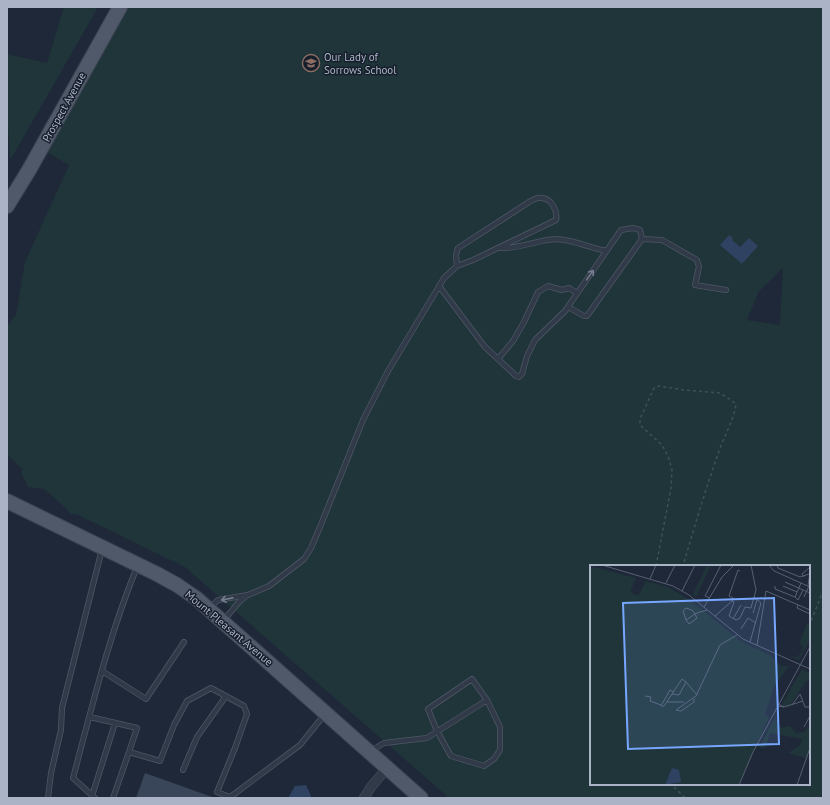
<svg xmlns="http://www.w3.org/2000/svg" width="830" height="805" viewBox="0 0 830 805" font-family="'PT Sans',sans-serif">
	<rect width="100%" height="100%" fill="#1e2838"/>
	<path fill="#203539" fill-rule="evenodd" d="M 64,7 L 98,7 L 11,159 L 10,158 L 7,109 L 7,54 L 47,63 Z
		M 126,7 L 823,7 L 823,798 L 449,798 L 185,567 L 76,514 L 70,514 L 66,508 L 44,489 L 28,487 L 21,472 L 23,470 L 7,455 L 7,326 L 16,315 L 25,262 L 69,165 L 47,152 ZM 783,268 L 780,325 L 747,320 L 759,291 ZM 591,566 L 809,566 L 809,784 L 591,784 Z"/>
	<path fill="#2f4261" d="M 729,235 L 733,238 L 732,240 L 740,247 L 749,238 L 758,246 L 742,264 L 720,245 Z
		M 306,785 L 312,798 L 288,798 L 295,786 Z"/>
	<path fill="#394659" d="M 145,773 L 212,797 L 212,798 L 136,798 Z"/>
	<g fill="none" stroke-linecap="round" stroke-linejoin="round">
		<g stroke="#4f5767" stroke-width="6">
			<path id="service" d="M 642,239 L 662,240 L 697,260 L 699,267 L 695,285 L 726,290
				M 500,248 C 520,249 537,240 556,239 C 570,239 591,248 607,251
				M 439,286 L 485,347 L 498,359 L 513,341 L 524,322 L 538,292 L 548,286 L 562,290 L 569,288 L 577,293
				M 498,359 L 516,376 L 519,377 L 522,374 L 527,356 L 535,340 L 565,311 L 621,230 L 633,228 L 640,230 L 642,239 L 587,316 L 584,316 L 568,307
				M 209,608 L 218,600 L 248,595 L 269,586 L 304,559 L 311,548 L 320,527 L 363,420 L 388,371 L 444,278 L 457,266 L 473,260 L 556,220 C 558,212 552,198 541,198 C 537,197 533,200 529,202 L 458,248 L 456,255 L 457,266
				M 224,620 L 239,602 L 246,596
				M 102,671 L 146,699 L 184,642
				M 90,717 L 137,728 L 129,752
				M 371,751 L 384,743 L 427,738 L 487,700 L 500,727 L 500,750 L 494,759 L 484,766 L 451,756 L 437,731 L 428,709 L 472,679 L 487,700
				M 183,770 L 197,737 L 226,696
				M 92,796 L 115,723
				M 48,798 L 51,773 L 61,730 L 62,708 L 102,549
				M 95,798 L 73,778 C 92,707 109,635 137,567
				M 113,798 L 129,752 L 160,761 L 174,725 L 187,701 L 211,688 L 244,706 L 247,714 L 235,748 L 217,792 L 230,797
				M 229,798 L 300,745 L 325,714"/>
		</g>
		<g stroke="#4f5767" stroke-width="10">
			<path id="minor" d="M 364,798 L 371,787 L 387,768"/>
		</g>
		<g stroke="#3b4352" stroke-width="16">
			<path id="primary" d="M 7,206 L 29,170 L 120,7
				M 7,501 L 157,574 L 177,585 L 196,598 L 421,798"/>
		</g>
		<path stroke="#3d5256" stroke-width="1.5" stroke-dasharray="3 3" stroke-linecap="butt" d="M 656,566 L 671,488 L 672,470 L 668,456 L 662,445 L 640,425 L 640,419 L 654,388 L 659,386 L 684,390 L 720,393 L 731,400 L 736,404 C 734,420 723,438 718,454 C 705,491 694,528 683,566
			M 809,626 L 823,591
			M 669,784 L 674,787 L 685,798"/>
		<use href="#service" stroke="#313a48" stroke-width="4.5"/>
		<use href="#minor" stroke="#313a48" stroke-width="9"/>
		<use href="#primary" stroke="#4f5969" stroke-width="14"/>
	</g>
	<defs><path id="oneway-shaft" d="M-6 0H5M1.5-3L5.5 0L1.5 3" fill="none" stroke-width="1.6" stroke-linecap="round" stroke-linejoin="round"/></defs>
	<g stroke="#747d8d">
		<use href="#oneway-shaft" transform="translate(590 275) rotate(-55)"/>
		<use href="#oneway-shaft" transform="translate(227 599) rotate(169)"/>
	</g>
	<defs>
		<g id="school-ring" transform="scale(0.9)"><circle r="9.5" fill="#171f2c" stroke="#8d6e63" stroke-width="1.5"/><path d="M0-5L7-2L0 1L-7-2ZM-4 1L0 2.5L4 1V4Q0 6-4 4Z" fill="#8d6e63"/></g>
	</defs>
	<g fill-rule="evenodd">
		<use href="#school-ring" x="311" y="63"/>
	</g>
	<g text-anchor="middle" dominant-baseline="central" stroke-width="3" stroke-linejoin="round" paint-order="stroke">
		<g font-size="11" fill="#abb4c6" stroke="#171f2c" text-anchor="start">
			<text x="324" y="57">Our Lady of<tspan x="324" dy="13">Sorrows School</tspan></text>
		</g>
		<g font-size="11" fill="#abb4c6" stroke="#171f2c">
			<text transform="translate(64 107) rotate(-61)">Prospect Avenue</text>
			<text transform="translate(229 628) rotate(40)">Mount Pleasant Avenue</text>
		</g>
	</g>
	<g transform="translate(590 565)">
		<rect width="220" height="220" fill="#1e2838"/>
		<path d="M 117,0 L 121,0 L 106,32 L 103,29 ZM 0,1 L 46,13 L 40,27 L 48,31 L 56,16 L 78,22 L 100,35 L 152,77 L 181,91 L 191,101 L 199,101 L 184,122 L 175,149 L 179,152 L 148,220 L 0,220 ZM 217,58 L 220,59 L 220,75 L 209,95 L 198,91 L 207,92 L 212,87 L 213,81 L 209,79 ZM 212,104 L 220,108 L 220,116 L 216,116 L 200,141 L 191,141 ZM 186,150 L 187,159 L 192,163 L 200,161 L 206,168 L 214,167 L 220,159 L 220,184 L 216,193 L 198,188 L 210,180 L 212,174 L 180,168 L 176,183 L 169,183 Z" fill="#203539"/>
		<path d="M 82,203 L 89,205 L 91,217 L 75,220 Z" fill="#2f4261"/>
		<path fill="none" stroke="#566071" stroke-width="1" d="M 12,0 L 83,21 L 99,30 L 153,74 L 220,104M 179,0 L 184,6 L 220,22M 187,0 L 188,3 L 210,12 L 219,9M 214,12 L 212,9 L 220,2M 60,14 L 66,0M 195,17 L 220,28M 76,18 L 85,0M 185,21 L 185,24 L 205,32 L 211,18M 193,21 L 207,27M 218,21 L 220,7M 92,26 L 105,0M 205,32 L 208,35 L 213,25M 214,32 L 219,21M 120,33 L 115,31 L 131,0M 142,36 L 144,37 L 139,51 L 146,55 L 150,53 L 155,42 L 161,43 L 166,25 L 161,0M 208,40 L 207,43 L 220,49M 114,42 L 132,12 L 144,0M 163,48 L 167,35M 125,51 L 142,36 L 143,33 L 139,31 L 148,5 L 150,6M 143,54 L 151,40M 96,55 L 99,59 L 107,53 L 105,49 L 102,45 L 96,43 L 93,46 L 96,55 L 105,49 L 107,48 L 117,45M 151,64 L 158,53 L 166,58M 160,77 L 171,38 L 164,32M 167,80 L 176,26 L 220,45M 84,127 L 80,125 L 71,141 L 74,141 L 92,114 L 96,117M 82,129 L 89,130 L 96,117 L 107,130M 55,131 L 61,132 L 60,136 L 71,140M 104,134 L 104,137 L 91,146 L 86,145 L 106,131 L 130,80 L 147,70M 77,137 L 94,137M 202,140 L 210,129 L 215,142 L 220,142M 188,141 L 194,142 L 188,139M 194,142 L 213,136M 214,162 L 220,151M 149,220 L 163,187 L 220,82M 207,220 L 220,183"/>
		<path fill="#77a6ff" fill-opacity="0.15" stroke="#77a6ff" stroke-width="2" d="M 184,33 L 189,179 L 38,184 L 33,38 Z"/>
		<rect width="220" height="220" fill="none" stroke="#abb4c6" stroke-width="2"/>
	</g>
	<rect width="830" height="805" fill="none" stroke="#abb4c6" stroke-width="16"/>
</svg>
